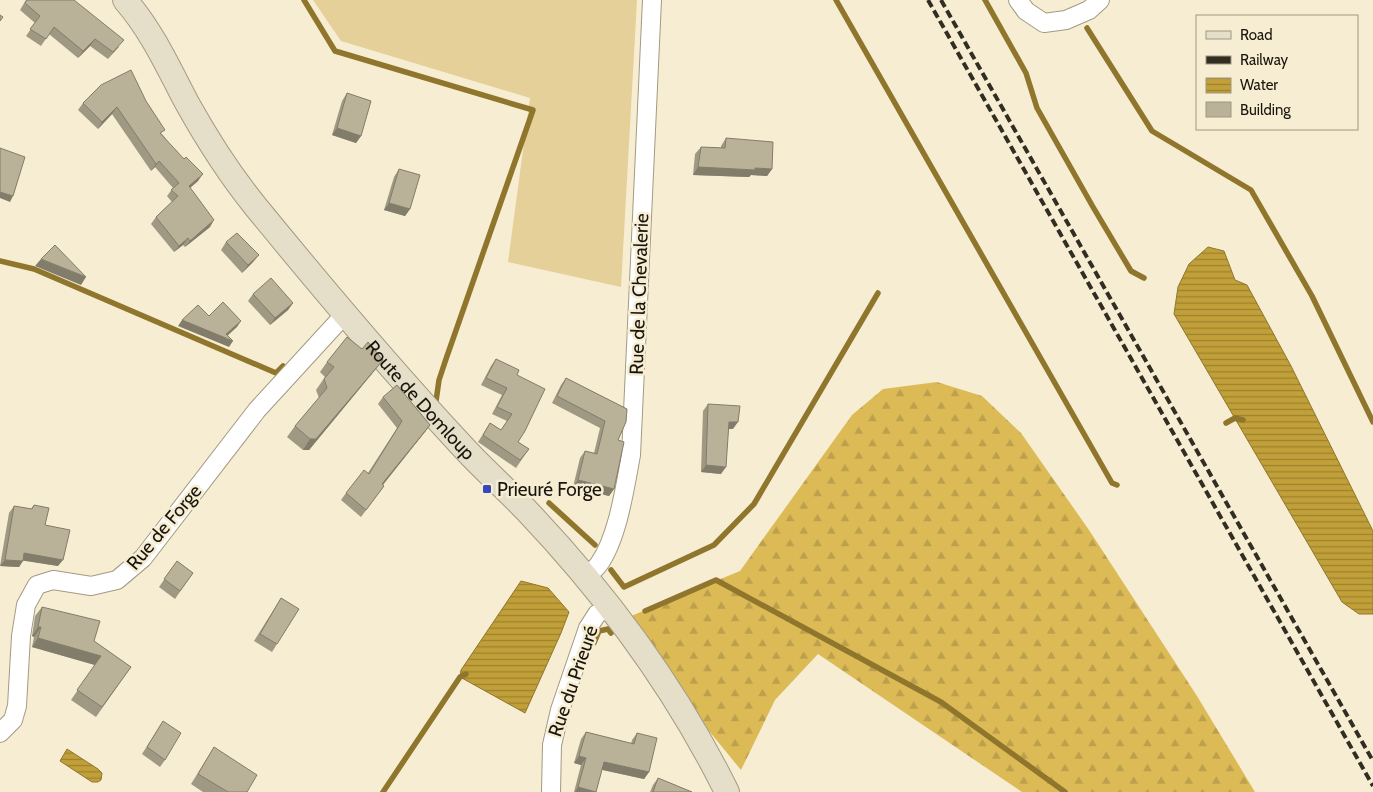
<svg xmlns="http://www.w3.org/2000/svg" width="1373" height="792" viewBox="0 0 1373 792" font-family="Cabin,sans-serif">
	<defs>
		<pattern id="forest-firs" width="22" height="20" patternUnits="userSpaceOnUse" patternTransform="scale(1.25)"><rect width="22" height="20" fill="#dcbb57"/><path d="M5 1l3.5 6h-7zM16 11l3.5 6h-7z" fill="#bca04b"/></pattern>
		<pattern id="water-rules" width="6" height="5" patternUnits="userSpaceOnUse" patternTransform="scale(1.25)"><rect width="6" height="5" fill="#c1a039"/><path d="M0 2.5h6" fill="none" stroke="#9c812e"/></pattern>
	</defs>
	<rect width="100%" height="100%" fill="#f6edd3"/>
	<path fill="#e4d098" d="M 313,0 L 637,0 L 621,287 L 508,262 L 530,98 L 341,41 Z"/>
	<path fill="url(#forest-firs)" d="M 937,382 L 982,396 L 1021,433 L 1089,530 L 1197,696 L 1255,792 L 1022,792 L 818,654 L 775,700 L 741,770 L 619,621 L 740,571 L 852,415 L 883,389 Z"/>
	<path fill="url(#water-rules)" stroke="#8f762c" d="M 1208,247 L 1224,251 L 1235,280 L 1247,285 L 1291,366 L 1373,531 L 1373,614 L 1359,614 L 1342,602 L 1174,314 L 1178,287 L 1189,264 Z
		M 521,581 L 548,588 L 569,612 L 561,633 L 525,713 L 460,677 L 461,670 Z
		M 67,749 L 98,769 L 102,773 L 101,780 L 98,782 L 92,782 L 60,761 Z"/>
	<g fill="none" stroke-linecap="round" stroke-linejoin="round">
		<path stroke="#8f762c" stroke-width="5.5" d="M 304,0 L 335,51 L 533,110 L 446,359 L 439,380 L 436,401
			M 836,0 L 1112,483 L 1117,485
			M 985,0 L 1026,73 L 1037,108 L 1093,207 L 1131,271 L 1144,278
			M 1087,28 L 1152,131 L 1251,190 L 1312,296 L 1373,422
			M 0,261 L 34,269 L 276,373 L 283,366
			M 1226,423 L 1235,418 L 1243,420
			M 549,503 L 595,545
			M 611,570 L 624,587 L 714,545 L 754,504 L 878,293
			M 645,611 L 716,580 L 941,702 L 1065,792
			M 594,643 L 599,631 L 608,629 L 611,633
			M 383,792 L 460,677 L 466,674"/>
		<g stroke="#a39a82" stroke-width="20">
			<path id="street" d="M 1018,0 L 1026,11 L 1044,23 L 1066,20 L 1089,10 L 1100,0
				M 584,576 C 590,573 595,570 599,564 C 618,537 625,487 631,455 L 652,0
				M 0,733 L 13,720 L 17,706 L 21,636 L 26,605 L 37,585 L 53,580 L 91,586 L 117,580 L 143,558 L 257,410 L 345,314
				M 551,792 L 552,745 L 560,710 L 588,628 L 597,614 L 609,608"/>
		</g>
		<g stroke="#a39a82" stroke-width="26">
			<g id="secondary">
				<path id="s1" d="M 125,0 C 152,31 168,67 187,103 C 207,139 230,175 256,207 C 323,289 391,370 463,447 C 483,469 506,489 527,511 C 606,594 676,689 727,792"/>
			</g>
		</g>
		<use href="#street" stroke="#fff" stroke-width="18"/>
		<use href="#secondary" stroke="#e5dec9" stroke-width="24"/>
		<path stroke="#322d22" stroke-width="4" stroke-dasharray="8 4" stroke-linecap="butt" d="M 928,0 L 1373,786
			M 941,0 L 1373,761"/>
	</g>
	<path fill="#9f9883" d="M 26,0 L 74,0 L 119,47 L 108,59 L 90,46 L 78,58 L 49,34 L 41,46 L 26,36 L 35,23 L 20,10 Z
		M 101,85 L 162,134 L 198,181 L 190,188 L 210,227 L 185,247 L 183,245 L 174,252 L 151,224 L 156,217 L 172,202 L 167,196 L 173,188 L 155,167 L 151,171 L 112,114 L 98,129 L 78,110 L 83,103 Z
		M 347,93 L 361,136 L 356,143 L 332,135 L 342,101 Z
		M 726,138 L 772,169 L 767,176 L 751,175 L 749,177 L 693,175 L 695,154 L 701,147 L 721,148 L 721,146 Z
		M 399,169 L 410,209 L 405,216 L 384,210 L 394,177 Z
		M 226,242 L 259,255 L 253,262 L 242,273 L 221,250 Z
		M 253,294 L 293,303 L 288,310 L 270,325 L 248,301 Z
		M 496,359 L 517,375 L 518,442 L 529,449 L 516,468 L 478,442 L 490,423 L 501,430 L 507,421 L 492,414 L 502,395 L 481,385 L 491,366 Z
		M 327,362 L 375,370 L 309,450 L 303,450 L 287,437 L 295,426 L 319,398 L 316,390 L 325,377 L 320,372 Z
		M 566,378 L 627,409 L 618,440 L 614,489 L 609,496 L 573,487 L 580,458 L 585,451 L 594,453 L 600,428 L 552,403 L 561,385 Z
		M 383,397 L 430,425 L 383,485 L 384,486 L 361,517 L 341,500 L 346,493 L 368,473 L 397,428 L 378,404 Z
		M 708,404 L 733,429 L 729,429 L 721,474 L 701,472 L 703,411 Z
		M 34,505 L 58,566 L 23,560 L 19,567 L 0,566 L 9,513 L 14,506 L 31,509 Z
		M 177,561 L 193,573 L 175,599 L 159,587 Z
		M 281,598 L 277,644 L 272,652 L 254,641 Z
		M 42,607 L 94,641 L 131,667 L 96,717 L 71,700 L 95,665 L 32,647 L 34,637 L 32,636 L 35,616 Z
		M 163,721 L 165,760 L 160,767 L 142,754 Z
		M 586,732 L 631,744 L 632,740 L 637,733 L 649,772 L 644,779 L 602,770 L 596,792 L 574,792 L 581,765 L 574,763 L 581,739 Z
		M 214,747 L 247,792 L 203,792 L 191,784 Z
		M 658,778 L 692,792 L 650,792 L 653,785 Z"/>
	<path fill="#827c6a" d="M 95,39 L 90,46 L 78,58 L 83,51 Z
		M 117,107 L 112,114 L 98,129 L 102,122 Z
		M 337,128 L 361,136 L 356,143 L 332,135 Z
		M 159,161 L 155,167 L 151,171 L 156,164 Z
		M 698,167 L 755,168 L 772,169 L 767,176 L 751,175 L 749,177 L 693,175 Z
		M 203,174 L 198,181 L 184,193 L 189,186 Z
		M 0,192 L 13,196 L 10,202 L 0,198 Z
		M 389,203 L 410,209 L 405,216 L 384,210 Z
		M 214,220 L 210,227 L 185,247 L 190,241 Z
		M 188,238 L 183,245 L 174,252 L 179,246 Z
		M 259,255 L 253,262 L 242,273 L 248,265 Z
		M 41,259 L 86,277 L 81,285 L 35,266 Z
		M 293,303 L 288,310 L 270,325 L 275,318 Z
		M 182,320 L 226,334 L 241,321 L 237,327 L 225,338 L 233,341 L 229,347 L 178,326 Z
		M 383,360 L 375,370 L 309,450 L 303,450 L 310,439 Z
		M 729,422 L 738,422 L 733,429 L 724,429 Z
		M 430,425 L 425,432 L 377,492 L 382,484 Z
		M 706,465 L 726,467 L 721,474 L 701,472 Z
		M 578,480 L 614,489 L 609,496 L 573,487 Z
		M 24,553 L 63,560 L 58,566 L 19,560 Z
		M 5,560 L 23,561 L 19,567 L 0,566 Z
		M 38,627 L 41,627 L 34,637 L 32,636 Z
		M 38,638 L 101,656 L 95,665 L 32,647 Z
		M 579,756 L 586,758 L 581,765 L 574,763 Z
		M 604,762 L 649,772 L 644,779 L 599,769 Z
		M 578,787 L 596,792 L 575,792 Z"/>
	<path fill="#b9b198" stroke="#827c6a" d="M 27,0 L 74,0 L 124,40 L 113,52 L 95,39 L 83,51 L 54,27 L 46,39 L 30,29 L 40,16 L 25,3 Z
		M 0,15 L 3,17 L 0,21 Z
		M 131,70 L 146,101 L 165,130 L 160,133 L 184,159 L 186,157 L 203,174 L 189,186 L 214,220 L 190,241 L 188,238 L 179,246 L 156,217 L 178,196 L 171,190 L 179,183 L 159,161 L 156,164 L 117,107 L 102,122 L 83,103 L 101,85 Z
		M 347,93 L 371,101 L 361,136 L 337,128 Z
		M 726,138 L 773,142 L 772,169 L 755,168 L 755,170 L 698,167 L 701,147 L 725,148 Z
		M 0,148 L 25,157 L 13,196 L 0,192 Z
		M 399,169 L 420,175 L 410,209 L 389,203 Z
		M 237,233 L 259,255 L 248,265 L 226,242 Z
		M 55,245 L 86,277 L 41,259 Z
		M 271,278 L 293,303 L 275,318 L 253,294 Z
		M 223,302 L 241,321 L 226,334 L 233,341 L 182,320 L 198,305 L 209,316 Z
		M 347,337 L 362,349 L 368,342 L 383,360 L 316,439 L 310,439 L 295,426 L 327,388 L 324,379 L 334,367 L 327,362 Z
		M 496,359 L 519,370 L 517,375 L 545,389 L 525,431 L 518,442 L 529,449 L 520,460 L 483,435 L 490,423 L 501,430 L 512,414 L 497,407 L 507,388 L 486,378 Z
		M 566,378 L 627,409 L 626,422 L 618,440 L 624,442 L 614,489 L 578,480 L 585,451 L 597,454 L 605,421 L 557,396 Z
		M 397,385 L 430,425 L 382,484 L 384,486 L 366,510 L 346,493 L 364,470 L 369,474 L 402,421 L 383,397 Z
		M 708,404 L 740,406 L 738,422 L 729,422 L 726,467 L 706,465 Z
		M 34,505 L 49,508 L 45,525 L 70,530 L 63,560 L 24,553 L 23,561 L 5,560 L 14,506 L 32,509 Z
		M 177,561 L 193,573 L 180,591 L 164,579 Z
		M 281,598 L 299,609 L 277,644 L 260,634 Z
		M 42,607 L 100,621 L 94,641 L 131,667 L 102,707 L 77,690 L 101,656 L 38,638 L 41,627 L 38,627 Z
		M 163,721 L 181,733 L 165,760 L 147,747 Z
		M 586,732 L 634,744 L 637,733 L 657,738 L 649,772 L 604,762 L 596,792 L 578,787 L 586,758 L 579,756 Z
		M 214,747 L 257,775 L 247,792 L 228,792 L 198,774 Z
		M 658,778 L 692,792 L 653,792 Z"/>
	<rect fill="#3748bb" stroke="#f6edd3" stroke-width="2" x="482" y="484" width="10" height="10" rx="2.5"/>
	<g text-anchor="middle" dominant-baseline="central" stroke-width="5" stroke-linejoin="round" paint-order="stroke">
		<g font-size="19" fill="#19150c" stroke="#f6edd3">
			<text transform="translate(639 294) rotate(-88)">Rue de la Chevalerie</text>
			<text stroke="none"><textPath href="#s1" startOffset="499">Route de Domloup</textPath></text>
			<text transform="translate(164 527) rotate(-50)">Rue de Forge</text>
			<text transform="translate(573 681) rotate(-71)">Rue du Prieuré</text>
		</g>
		<g font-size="19" fill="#19150c" stroke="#f6edd3" text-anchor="start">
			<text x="497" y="489">Prieuré Forge</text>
		</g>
	</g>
	<rect x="1196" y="15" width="162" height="115" fill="#f6edd3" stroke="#9e9783"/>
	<rect x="1206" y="31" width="25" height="8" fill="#e5dec9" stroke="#9e9783"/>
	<text x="1240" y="40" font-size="15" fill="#19150c">Road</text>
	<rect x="1206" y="56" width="25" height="8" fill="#322d22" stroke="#9e9783"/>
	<text x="1240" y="65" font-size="15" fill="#19150c">Railway</text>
	<rect x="1206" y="78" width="25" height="15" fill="url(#water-rules)" stroke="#9e9783"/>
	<text x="1240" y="90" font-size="15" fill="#19150c">Water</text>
	<rect x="1206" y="102" width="25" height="15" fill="#b9b198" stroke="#9e9783"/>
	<text x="1240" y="115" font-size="15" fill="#19150c">Building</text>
</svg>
